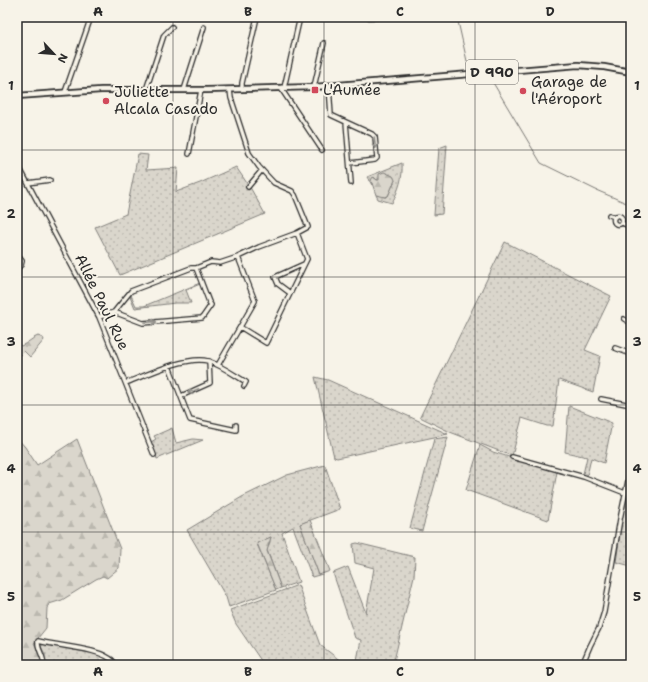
<svg xmlns="http://www.w3.org/2000/svg" width="648" height="682" viewBox="0 0 648 682" font-family="'Shantell Sans',sans-serif">
	<defs>
		<pattern id="grass-dots" width="8" height="8" patternUnits="userSpaceOnUse"><rect width="8" height="8" fill="#dad6cc"/><path d="M2 2h.1M6 6h.1" fill="none" stroke="#bbb8af" stroke-width="1.8" stroke-linecap="round"/></pattern>
		<pattern id="forest-firs" width="22" height="20" patternUnits="userSpaceOnUse"><rect width="22" height="20" fill="#dad6cc"/><path d="M5 1l3.5 6h-7zM16 11l3.5 6h-7z" fill="#bbb8af"/></pattern>
	</defs>
	<rect width="100%" height="100%" fill="#f7f3e8"/>
	<filter id="ink" filterUnits="userSpaceOnUse"><feTurbulence type="fractalNoise" baseFrequency=".025" numOctaves="2"/><feDisplacementMap in="SourceGraphic" scale="8" xChannelSelector="R" yChannelSelector="G"/><feConvolveMatrix kernelMatrix="1 2 1 2 8 2 1 2 1" color-interpolation-filters="sRGB"/></filter>
	<g filter="url(#ink)">
		<path fill="url(#grass-dots)" stroke="#82807c" d="M 447,145 L 442,214 L 434,215 L 439,148 Z
			M 138,154 L 148,155 L 146,170 L 178,168 L 176,192 L 200,183 L 236,167 L 251,189 L 265,214 L 120,275 L 95,227 L 126,214 Z
			M 402,163 C 403,178 399,189 392,203 L 378,199 L 376,195 L 385,197 L 388,196 L 395,180 L 379,176 L 380,178 L 377,180 L 374,177 L 371,180 L 372,185 L 367,177 Z
			M 505,242 L 611,296 L 585,350 L 600,356 L 593,392 L 559,380 L 553,426 L 547,426 L 522,418 L 512,456 L 450,432 L 420,417 Z
			M 200,283 L 200,284 L 186,290 L 191,303 L 175,303 L 135,308 L 130,296 L 131,295 L 136,306 L 144,306 Z
			M 315,377 L 328,380 L 448,434 L 337,458 L 334,457 Z
			M 569,406 L 612,423 L 604,463 L 591,458 L 587,476 L 583,474 L 587,457 L 565,452 Z
			M 172,428 L 176,443 L 193,439 L 203,440 L 157,459 L 151,442 L 156,439 L 154,436 Z
			M 448,437 L 422,531 L 410,528 L 434,439 Z
			M 480,445 L 493,452 L 557,472 L 548,520 L 466,490 Z
			M 325,465 L 340,509 L 300,524 L 319,575 L 312,577 L 293,527 L 282,533 L 299,582 L 281,588 L 267,550 L 271,537 L 257,544 L 276,590 L 229,607 L 226,597 L 187,530 L 242,497 L 287,475 Z
			M 628,497 L 631,498 L 631,566 L 616,562 L 623,513 Z
			M 357,543 L 415,557 L 414,576 L 393,665 L 356,665 L 361,640 L 355,638 L 333,573 L 348,567 L 366,613 L 374,568 L 355,563 L 353,544 Z
			M 298,585 L 320,645 L 346,665 L 264,665 L 236,624 L 230,610 Z
			M 43,644 L 101,655 L 99,665 L 45,665 L 45,654 L 41,647 Z"/>
		<path fill="url(#forest-firs)" stroke="#82807c" d="M 384,172 L 393,176 L 395,180 L 388,196 L 385,197 L 376,195 L 371,180 L 373,177 L 377,180 L 379,180 L 379,174 Z
			M 38,336 L 43,338 L 44,340 L 30,357 L 24,351 L 17,358 L 17,343 L 21,346 C 28,343 32,338 38,336 Z
			M 17,438 L 25,447 L 37,465 L 77,439 L 120,549 L 119,568 L 107,578 L 103,576 L 96,579 L 62,600 L 49,604 L 47,608 L 46,628 L 34,643 L 43,660 L 42,665 L 17,665 Z
			M 310,520 L 330,571 L 319,575 L 300,524 Z
			M 271,537 L 267,551 L 281,588 L 276,590 L 257,543 Z"/>
		<g fill="none" stroke-linecap="round" stroke-linejoin="round">
			<path stroke="#7a7874" stroke-width="1" d="M 366,17 L 368,20 L 370,20 L 441,17
				M 457,17 L 469,70
				M 479,77 L 487,77 L 492,81 L 541,163 L 596,190 L 631,205"/>
			<g stroke="#2b2b2b" stroke-width="6">
				<path id="minor" d="M 329,86 L 331,115 L 346,122 L 351,183
					M 314,87 L 324,43
					M 282,88 L 282,90 L 322,150
					M 284,88 L 300,17
					M 242,89 L 242,83 L 257,17
					M 146,90 L 164,35 L 172,27
					M 184,90 L 204,27
					M 65,92 L 91,17
					M 346,122 L 372,134 L 375,137 L 377,158 L 375,160 L 350,163
					M 189,154 L 201,90
					M 17,163 L 99,317 L 154,455
					M 28,183 L 50,180
					M 248,187 L 262,170
					M 609,215 L 615,217
					M613.5 220a4.5 4.5 0 1 1 9 0a4.5 4.5 0 1 1-9 0Z
					M 622,223 L 631,227
					M 17,254 L 22,261 L 21,265 L 17,269
					M 290,293 L 278,284 L 275,277 L 304,264
					M 114,312 L 143,323 L 202,318 L 211,305 L 209,302 L 196,268
					M 99,317 L 114,312 L 131,291 L 191,268 L 196,268 L 211,262 L 220,263 L 238,257 L 259,247 L 297,233 L 308,227 L 295,195 L 292,191 L 274,183 L 259,167 L 249,153 L 231,98 L 230,90
					M 624,319 L 631,323
					M 240,327 L 266,343 L 307,259 L 297,233
					M 615,348 L 631,354
					M 218,365 L 255,301 L 238,257
					M 169,366 L 190,420 L 236,430 L 236,425
					M 126,383 C 146,375 188,355 208,361 C 221,365 234,375 246,382 L 244,386
					M 181,396 L 210,383 L 209,361
					M 601,399 L 631,405
					M 512,457 L 584,477 L 625,493
					M 44,665 C 44,656 37,649 38,641 C 57,646 102,648 114,662 L 114,665
					M 582,665 L 590,646 L 599,628 L 604,612 L 620,519 L 631,466"/>
			</g>
			<g stroke="#2b2b2b" stroke-width="8">
				<path id="major" d="M 17,96 L 101,90 L 207,90 L 314,87 L 578,65 L 604,67 L 631,72"/>
			</g>
			<use href="#minor" stroke="#f7f3e8" stroke-width="3.5"/>
			<use href="#major" stroke="#f7f3e8" stroke-width="4.5"/>
		</g>
		<defs><path id="oneway-shaft" d="M-6 0H5M1.5-3L5.5 0L1.5 3" fill="none" stroke-width="1.6" stroke-linecap="round" stroke-linejoin="round"/></defs>
		<g stroke="#918f8a">
			<use href="#oneway-shaft" transform="translate(375 143) rotate(84)"/>
			<use href="#oneway-shaft" transform="translate(151 322) rotate(-4)"/>
			<use href="#oneway-shaft" transform="translate(193 391) rotate(158)"/>
		</g>
	</g>
	<path fill="none" stroke="#2b2b2b" stroke-width="1" stroke-opacity="0.55" d="M 173,17 L 173,665M 324,17 L 324,665M 475,17 L 475,665M 17,150 L 631,150M 17,277 L 631,277M 17,405 L 631,405M 17,532 L 631,532"/>
	<g fill="#d1495b" stroke="#f7f3e8" stroke-width="1.5">
		<rect x="311" y="86" width="8" height="8" rx="2"/>
		<circle cx="523" cy="91" r="4"/>
		<circle cx="106" cy="101" r="4"/>
	</g>
	<g text-anchor="middle" dominant-baseline="central" stroke-width="4" stroke-linejoin="round" paint-order="stroke">
		<rect fill="#f7f3e8" stroke="#686764" stroke-width="1" x="466" y="60" width="52" height="24" rx="3"/>
		<g font-size="14" font-weight="bold" fill="#2b2b2b">
			<text x="492" y="72">D 990</text>
		</g>
		<g font-size="15" fill="#2b2b2b" stroke="#f7f3e8" text-anchor="start">
			<text x="531" y="82">Garage de<tspan x="531" dy="17">l'Aéroport</tspan></text>
			<text x="323" y="90">L'Aumée</text>
			<text x="114" y="92">Juliette<tspan x="114" dy="17">Alcala Casado</tspan></text>
		</g>
		<g font-size="15" fill="#2b2b2b" stroke="#f7f3e8">
			<text transform="translate(102 302) rotate(64)">Allée Paul Rue</text>
		</g>
	</g>
	<rect width="648" height="682" fill="none" stroke="#f7f3e8" stroke-width="44"/>
	<g transform="translate(54 54) rotate(116)" stroke="#f7f3e8" stroke-width="3" paint-order="stroke">
	<path d="M0-3L7 15L0 10L-7 15Z" fill="#2b2b2b"/>
	<text y="-6" font-size="11" font-weight="bold" text-anchor="middle" fill="#2b2b2b">N</text>
	</g>
	<rect x="22" y="22" width="604" height="638" fill="none" stroke="#2b2b2b" stroke-width="1.5"/>
	<g font-size="13" text-anchor="middle" font-weight="bold" fill="#2b2b2b">
		<text x="98" y="16">A</text>
		<text x="248" y="16">B</text>
		<text x="400" y="16">C</text>
		<text x="550" y="16">D</text>
		<text x="11" y="90">1</text>
		<text x="637" y="90">1</text>
		<text x="11" y="218">2</text>
		<text x="637" y="218">2</text>
		<text x="11" y="346">3</text>
		<text x="637" y="346">3</text>
		<text x="11" y="473">4</text>
		<text x="637" y="473">4</text>
		<text x="11" y="601">5</text>
		<text x="637" y="601">5</text>
		<text x="98" y="676">A</text>
		<text x="248" y="676">B</text>
		<text x="400" y="676">C</text>
		<text x="550" y="676">D</text>
	</g>
</svg>
